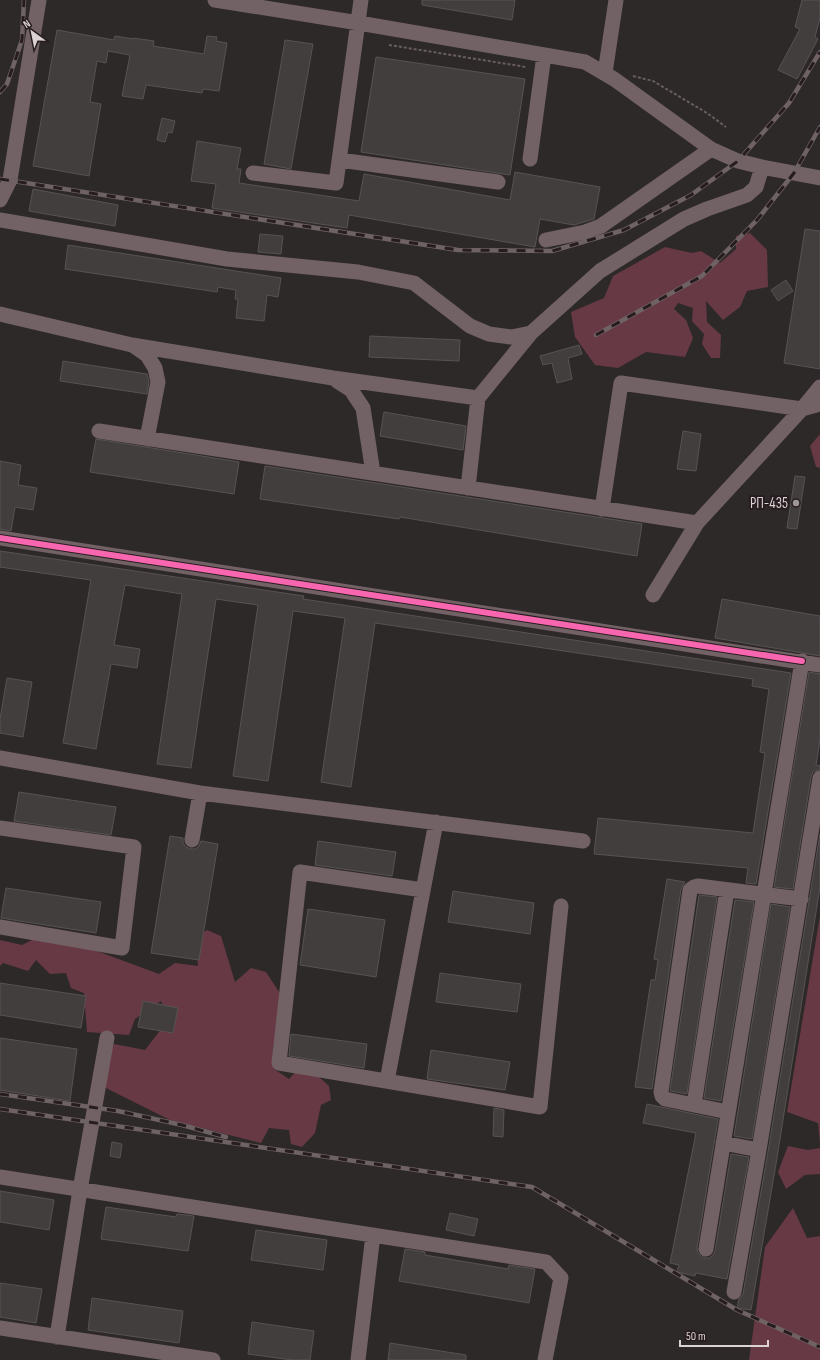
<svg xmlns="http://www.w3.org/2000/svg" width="820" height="1360" viewBox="0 0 820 1360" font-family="'Sofia Sans Condensed',sans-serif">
	<rect width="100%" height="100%" fill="#2e2929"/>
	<path fill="#673944" d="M 750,233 L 767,250 L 768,287 L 747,291 L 740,307 L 723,320 L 706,301 L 707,322 L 721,335 L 720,358 L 711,358 L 702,344 L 704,334 L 692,321 L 693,308 L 678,303 L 674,309 L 686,320 L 693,338 L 685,357 L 646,352 L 618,368 L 595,365 L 575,337 L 571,312 L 604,298 L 613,276 L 665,247 L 692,253 L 701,251 L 720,263 L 736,249 L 736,236 Z
		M 820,434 L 820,468 L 816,467 L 810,446 Z
		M 820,916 L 820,1144 L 818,1123 L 787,1112 Z
		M 207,930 L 221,936 L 235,982 L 251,968 L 266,972 L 285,1001 L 273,1047 L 274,1069 L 289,1079 L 298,1069 L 311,1070 L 329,1086 L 331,1100 L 321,1105 L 315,1133 L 302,1147 L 291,1144 L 289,1130 L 269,1128 L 261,1143 L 170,1120 L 104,1087 L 100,1072 L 114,1044 L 145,1050 L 162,1028 L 171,1027 L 161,1001 L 135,1019 L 129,1035 L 87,1032 L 84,993 L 71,988 L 66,973 L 50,974 L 36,960 L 28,971 L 3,963 L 0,966 L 0,940 L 22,945 L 34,939 L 86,947 L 159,974 L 175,963 L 198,966 L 196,938 Z
		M 788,1146 L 808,1150 L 820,1148 L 820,1174 L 805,1175 L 786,1189 L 778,1172 Z
		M 793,1208 L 807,1238 L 820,1236 L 820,1360 L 749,1360 L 765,1247 Z"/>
	<path fill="#423e3e" stroke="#585253" d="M 422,0 L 515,0 L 512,20 L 422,5 Z
		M 802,0 L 820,0 L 820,18 L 815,37 L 818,39 L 797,79 L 778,70 L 800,29 L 795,27 Z
		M 57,30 L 114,40 L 115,36 L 133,39 L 133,38 L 154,41 L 153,46 L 204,54 L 207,36 L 217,37 L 216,41 L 227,43 L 219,91 L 203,89 L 202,93 L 146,85 L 143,99 L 122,96 L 130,55 L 108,51 L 106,63 L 97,61 L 90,102 L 101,104 L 89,176 L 33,166 Z
		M 285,40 L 313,44 L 291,169 L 264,164 Z
		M 376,57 L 525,79 L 510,175 L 361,152 Z
		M 162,118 L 175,121 L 172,133 L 168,132 L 165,142 L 157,140 Z
		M 197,141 L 241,148 L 237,169 L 241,169 L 239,183 L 359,201 L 364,174 L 510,200 L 515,172 L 600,187 L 594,219 L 574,225 L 540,219 L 535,247 L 349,215 L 347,228 L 212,208 L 216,184 L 191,181 Z
		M 33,189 L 118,205 L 115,226 L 29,211 Z
		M 805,229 L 820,231 L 820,369 L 784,363 Z
		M 260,234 L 283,236 L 281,254 L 258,252 Z
		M 68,245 L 281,278 L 278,297 L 267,295 L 264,321 L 236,318 L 238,299 L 235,299 L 236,290 L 218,287 L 217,292 L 65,269 Z
		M 786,280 L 793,291 L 778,301 L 771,290 Z
		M 370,336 L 460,340 L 459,361 L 369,357 Z
		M 579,345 L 582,354 L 568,358 L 572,379 L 557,383 L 552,363 L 543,365 L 540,356 Z
		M 63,361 L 147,374 L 149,382 L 147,394 L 60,381 Z
		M 384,412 L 466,426 L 463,450 L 380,436 Z
		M 683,431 L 701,434 L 696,471 L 677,469 Z
		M 96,439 L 239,462 L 234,494 L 90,472 Z
		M 0,461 L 21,465 L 18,485 L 37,488 L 33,510 L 15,507 L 11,531 L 0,529 Z
		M 265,466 L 642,524 L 637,556 L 400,517 L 399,519 L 260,499 Z
		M 795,476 L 805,477 L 797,529 L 787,528 Z
		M 0,551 L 304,596 L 303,599 L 791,673 L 756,884 L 746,883 L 748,868 L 594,854 L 598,818 L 753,833 L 765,753 L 760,752 L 769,689 L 752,686 L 753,679 L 375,623 L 351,787 L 321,782 L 345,618 L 293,611 L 268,781 L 233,776 L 258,605 L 216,599 L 191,768 L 157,764 L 182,594 L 125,585 L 114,645 L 140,649 L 137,668 L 111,664 L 96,749 L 63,743 L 91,580 L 0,567 Z
		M 722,599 L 820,616 L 820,656 L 715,638 Z
		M 809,672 L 820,674 L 820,740 L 816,765 L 820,766 L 820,769 L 813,772 L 811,777 L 793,889 L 774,887 Z
		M 7,678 L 32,682 L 23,737 L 0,733 L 0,719 Z
		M 19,792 L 116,807 L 111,835 L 14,821 Z
		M 820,834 L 820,887 L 776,1164 L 751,1310 L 737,1308 L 739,1299 L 743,1294 L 768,1152 Z
		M 170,836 L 183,838 L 183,843 L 186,847 L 191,849 L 195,849 L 199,846 L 201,841 L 218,844 L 199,960 L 151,953 Z
		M 318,841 L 396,852 L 392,876 L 315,865 Z
		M 667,879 L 685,882 L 681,889 L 652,1089 L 635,1087 L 651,980 L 655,980 L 658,960 L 654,959 Z
		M 6,888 L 101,902 L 96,933 L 1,918 Z
		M 453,891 L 534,903 L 530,934 L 448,922 Z
		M 699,895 L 717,897 L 687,1094 L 670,1091 Z
		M 735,900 L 754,902 L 721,1101 L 704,1098 Z
		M 771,904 L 790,907 L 752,1139 L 734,1136 Z
		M 308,909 L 385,920 L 376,977 L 300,965 Z
		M 440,973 L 521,984 L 517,1012 L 436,1002 Z
		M 0,983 L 86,996 L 81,1028 L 0,1015 Z
		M 143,1001 L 178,1008 L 173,1033 L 138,1027 Z
		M 291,1034 L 367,1044 L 364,1068 L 289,1056 Z
		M 0,1038 L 77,1049 L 70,1101 L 0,1090 Z
		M 431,1050 L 510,1062 L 505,1090 L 427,1079 Z
		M 647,1104 L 718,1119 L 697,1248 L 698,1253 L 701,1256 L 704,1258 L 709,1258 L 713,1255 L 715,1251 L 731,1154 L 749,1157 L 727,1279 L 696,1273 L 695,1276 L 677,1272 L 679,1265 L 670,1263 L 696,1133 L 643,1123 Z
		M 494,1108 L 504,1110 L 503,1137 L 493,1136 Z
		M 112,1142 L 122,1144 L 120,1158 L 110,1156 Z
		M 0,1191 L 54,1200 L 49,1230 L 0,1222 Z
		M 106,1207 L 176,1217 L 177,1214 L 194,1216 L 188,1251 L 101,1239 Z
		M 450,1213 L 478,1219 L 474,1236 L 446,1230 Z
		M 256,1230 L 327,1240 L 323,1270 L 251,1260 Z
		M 405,1249 L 425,1252 L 425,1255 L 508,1269 L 509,1265 L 535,1269 L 529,1303 L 399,1281 Z
		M 0,1283 L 42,1289 L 36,1323 L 0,1317 Z
		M 92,1298 L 183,1311 L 179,1343 L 88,1330 Z
		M 252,1322 L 314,1331 L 310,1360 L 292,1360 L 248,1354 Z
		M 390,1343 L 466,1355 L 466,1360 L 388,1360 Z"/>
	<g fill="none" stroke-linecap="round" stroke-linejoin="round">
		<path stroke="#695e5f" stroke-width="2" stroke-dasharray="3 2" stroke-linecap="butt" d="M 389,45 L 526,67
			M 633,76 L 653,81 L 707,113 L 726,127"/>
		<path stroke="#726165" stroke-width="15" d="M 215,0 L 359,23 L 585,62 L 614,79 L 711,149 L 738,161 L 762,167 L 820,178
			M 605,73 L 616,0
			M 530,159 L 544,55
			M 340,160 L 498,182
			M 253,173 L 336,183 L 361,0
			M 0,200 L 10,180 L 39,0
			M 0,220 L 227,259 L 358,272 L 414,283 L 470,326 L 489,334 L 511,337 L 531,333
			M 546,240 L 585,232 L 601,226 L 711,149
			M 0,314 L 132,345 L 333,378 L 478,398
			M 134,346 L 147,355 L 155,368 L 158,382 L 147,439
			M 337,381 L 351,390 L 363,408 L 373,473
			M 99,431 L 697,523
			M 468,488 L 478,398 L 531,333 L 600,271 L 684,219 L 707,209 L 747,195 L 756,187 L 762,167
			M 602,509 L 621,383 L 802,409 L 820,404
			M 0,538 L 820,665
			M 653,595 L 697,523 L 802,409 L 820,387
			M 0,758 L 200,793 L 583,841
			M 0,828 L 134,847 L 122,948 L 0,927
			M 192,840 L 200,793
			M 423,890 L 300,872 L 279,1063 L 540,1107 L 561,906
			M 387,1081 L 436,822
			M 694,1105 L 727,890
			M 728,1112 L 665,1099 L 662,1096 L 661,1092 L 690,890 L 694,887 L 698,886 L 801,899
			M 723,1143 L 759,1150
			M 0,1177 L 546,1262 L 561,1278 L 545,1360
			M 706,1249 L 802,661
			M 734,1292 L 759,1150 L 820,778
			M 0,1328 L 213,1360
			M 57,1337 L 80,1190 L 107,1038
			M 358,1360 L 373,1235"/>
		<g stroke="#6e6264" stroke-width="4.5">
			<path id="rail" d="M 0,92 L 7,84 L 22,40 L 24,0
				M 0,179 L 458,250 L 552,251 L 624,230 L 691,195 L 738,161 L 789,103 L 820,52
				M 596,335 L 702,276 L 757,220 L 794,173 L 820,127
				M 0,1094 L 118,1111 L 182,1125 L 226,1137
				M 0,1109 L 532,1187 L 737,1310 L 820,1347"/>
		</g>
		<use href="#rail" stroke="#271c1f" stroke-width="3" stroke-dasharray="9" stroke-linecap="butt"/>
		<g stroke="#271c1f" stroke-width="8">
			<path id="cycleway" d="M 0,538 L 802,661"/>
		</g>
		<use href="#cycleway" stroke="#f766af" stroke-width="6"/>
	</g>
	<circle fill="#9e9798" stroke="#271c1f" stroke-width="1.5" cx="796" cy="503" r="4"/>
	<g text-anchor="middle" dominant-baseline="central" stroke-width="4" stroke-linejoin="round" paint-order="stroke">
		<g font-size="15" fill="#dad2d3" stroke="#271c1f" text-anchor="end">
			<text x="788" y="503">РП-435</text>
		</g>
	</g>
	<g transform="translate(32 32) rotate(327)" stroke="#271c1f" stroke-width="3" paint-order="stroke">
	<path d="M0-3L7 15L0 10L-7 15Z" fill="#dad2d3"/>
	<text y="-6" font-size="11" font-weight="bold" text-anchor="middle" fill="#dad2d3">N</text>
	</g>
	<path d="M680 1340v6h88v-6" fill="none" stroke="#dad2d3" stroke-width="2"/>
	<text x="686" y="1340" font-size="12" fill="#dad2d3" stroke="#271c1f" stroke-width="3" paint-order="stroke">50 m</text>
</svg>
